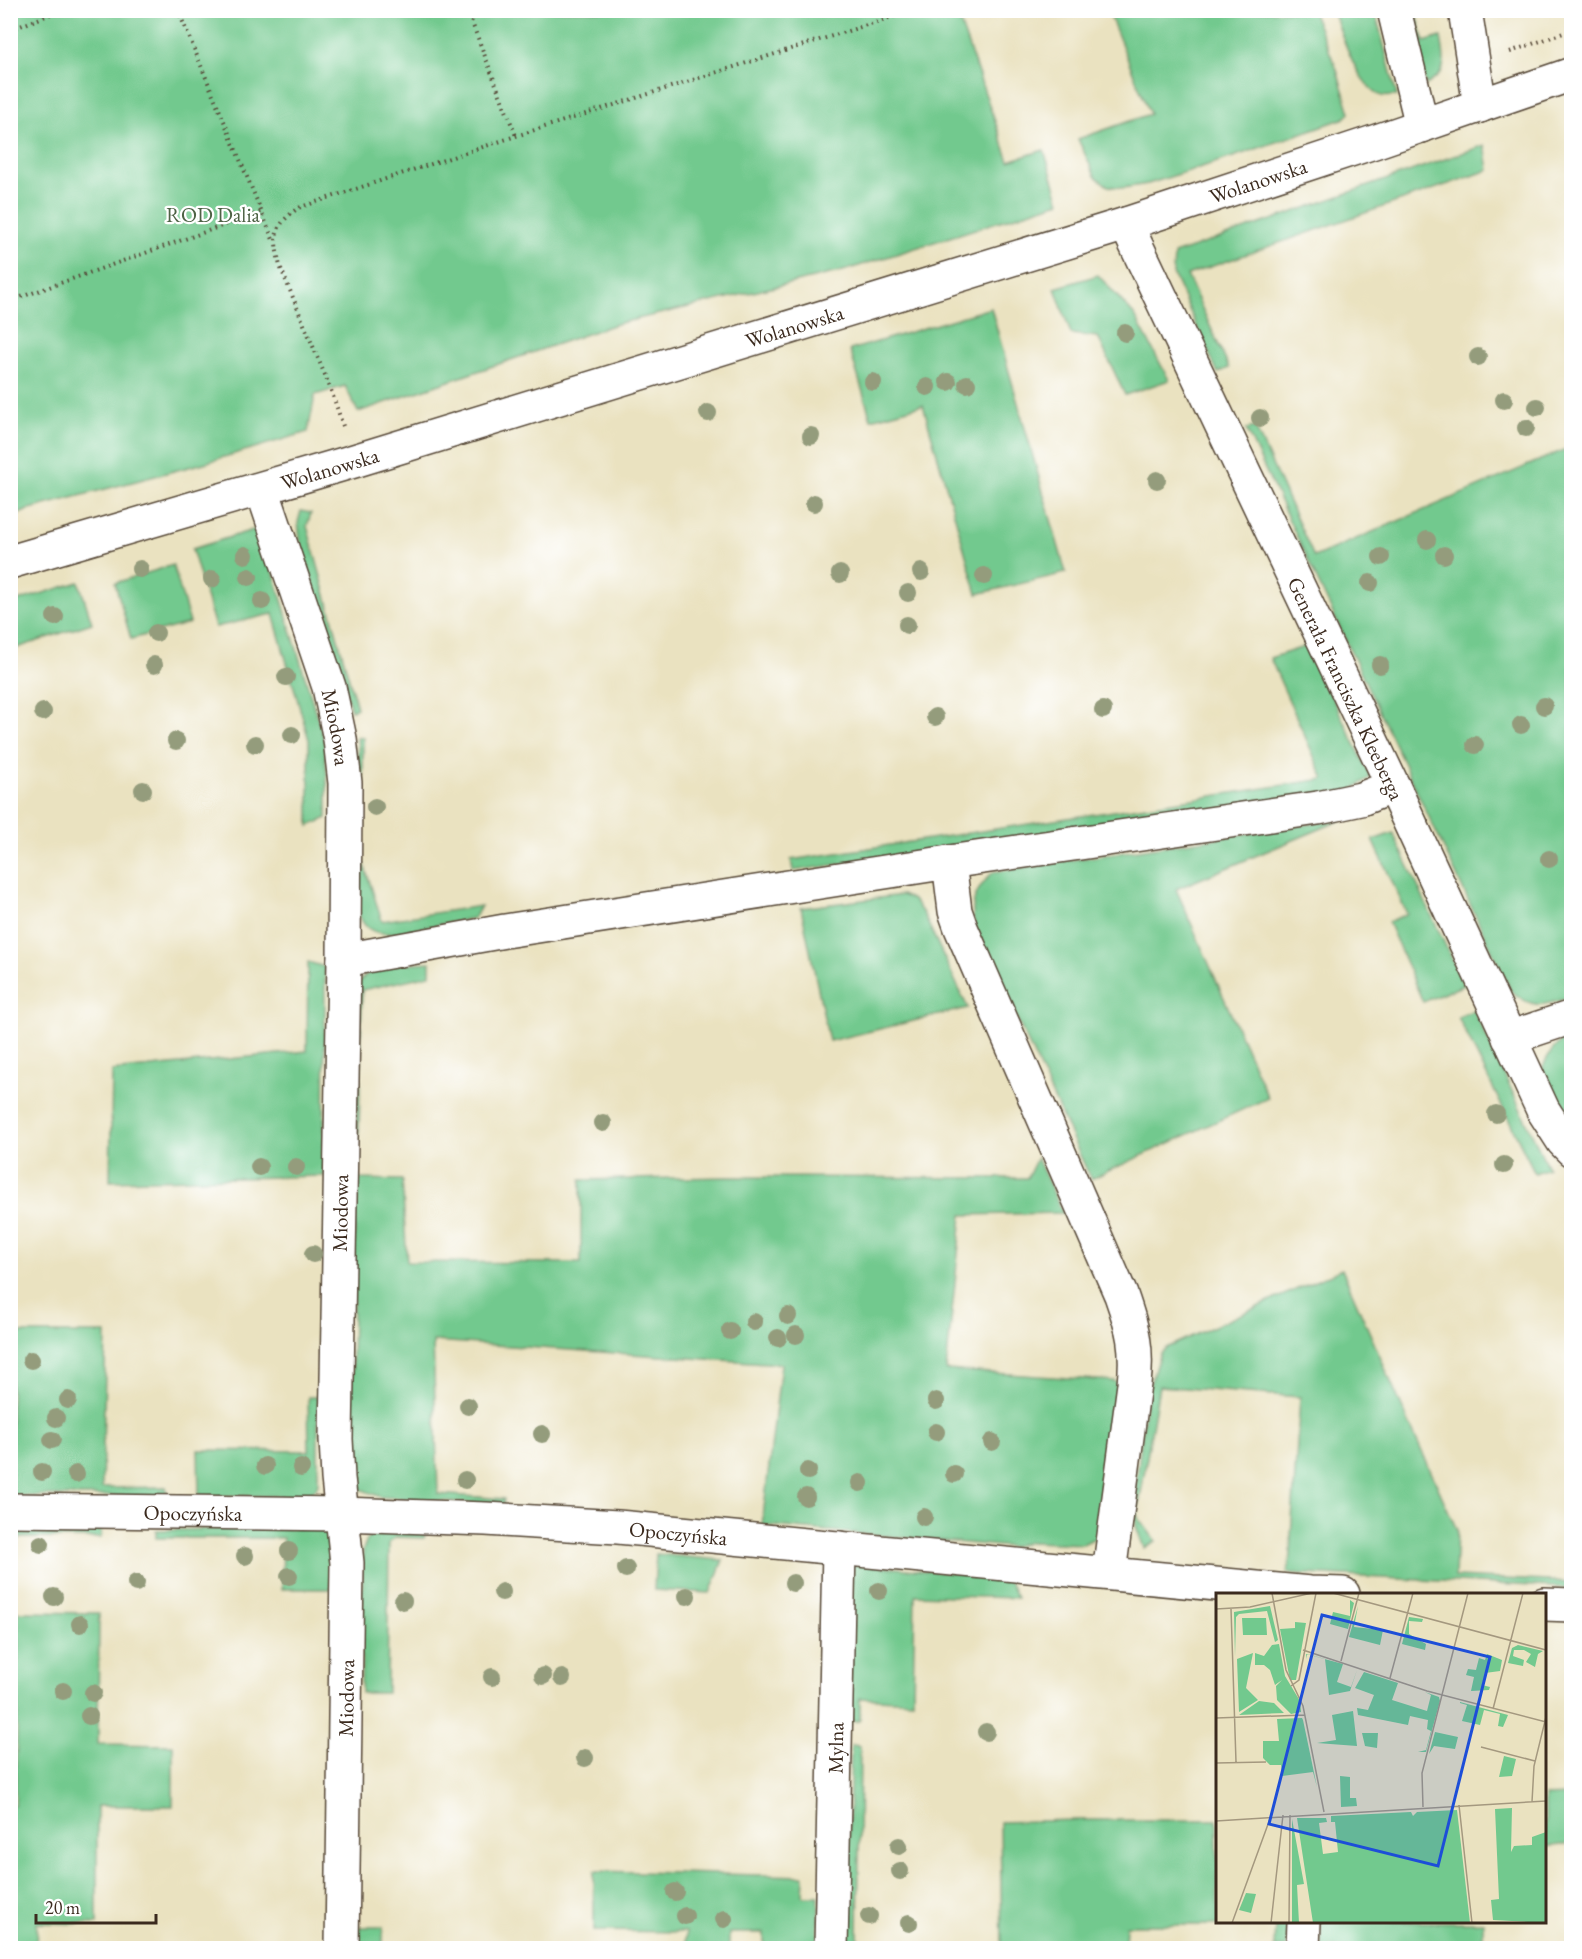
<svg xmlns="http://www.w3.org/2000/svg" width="1582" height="1959" viewBox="0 0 1582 1959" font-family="'EB Garamond',serif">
	<rect width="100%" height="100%" fill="#fff"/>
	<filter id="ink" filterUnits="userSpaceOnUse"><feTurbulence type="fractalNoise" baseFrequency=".0167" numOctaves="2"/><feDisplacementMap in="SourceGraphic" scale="12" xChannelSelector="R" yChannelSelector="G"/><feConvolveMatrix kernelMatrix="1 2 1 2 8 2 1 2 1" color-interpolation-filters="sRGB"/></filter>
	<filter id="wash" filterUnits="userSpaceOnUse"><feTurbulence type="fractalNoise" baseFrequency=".008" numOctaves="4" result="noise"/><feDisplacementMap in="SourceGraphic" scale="24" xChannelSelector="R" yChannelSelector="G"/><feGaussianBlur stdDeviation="1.35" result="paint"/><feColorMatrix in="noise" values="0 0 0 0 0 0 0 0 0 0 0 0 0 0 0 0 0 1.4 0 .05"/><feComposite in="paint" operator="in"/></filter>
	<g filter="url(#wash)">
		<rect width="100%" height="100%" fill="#eae2c0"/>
		<path fill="#72c98e" stroke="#567a56" stroke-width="1.5" d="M 11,10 L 956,11 L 1009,161 L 1044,150 L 1060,202 L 843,271 L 616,324 L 358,412 L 345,386 L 315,395 L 308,432 L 204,463 L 30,509 L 11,518 Z
			M 1108,11 L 1312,11 L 1336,67 L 1350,113 L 1345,118 L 1233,157 L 1148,184 L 1123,188 L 1108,186 L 1095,176 L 1078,139 L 1150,114 Z
			M 1333,11 L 1375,11 L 1397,96 C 1393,96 1386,97 1382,96 C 1357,87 1342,34 1333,11 Z
			M 1405,11 L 1416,11 L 1424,42 L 1441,37 C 1445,61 1449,72 1426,85 Z
			M 1485,145 L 1489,170 L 1187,275 L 1229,368 L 1218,373 L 1173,274 L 1174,254 Z
			M 1098,275 L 1135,316 L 1169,380 L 1125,395 L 1098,337 L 1071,334 L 1055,288 Z
			M 991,308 L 1066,573 L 977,594 L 923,405 L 871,419 L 850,350 Z
			M 1255,427 L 1314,557 L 1571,447 L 1571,997 C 1543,1005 1535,1011 1511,991 L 1246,429 Z
			M 301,511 L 311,513 L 307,526 L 357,708 L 351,710 L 300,540 L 298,522 Z
			M 256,529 L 266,547 L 324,740 L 327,775 L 327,818 L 309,826 L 309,740 L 273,614 L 215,627 L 192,549 Z
			M 173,565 L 190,623 L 131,639 L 115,583 Z
			M 79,582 L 92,623 L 11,650 L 11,603 Z
			M 1307,646 L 1371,777 L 1350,791 L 793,871 L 791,860 L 1324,779 L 1270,658 Z
			M 363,737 L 363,826 L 358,825 L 358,748 L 357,738 Z
			M 1344,819 L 1176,889 L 1268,1098 L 1091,1179 L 975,928 C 969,903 975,890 993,872 Z
			M 1393,833 L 1464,985 L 1423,1002 L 1388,922 L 1407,914 L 1373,840 Z
			M 357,861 L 363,861 L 382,921 L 481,906 L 474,918 L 395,933 C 347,939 358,893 357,861 Z
			M 902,895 L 913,900 L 923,913 L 968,1008 L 829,1041 L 801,908 Z
			M 308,962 L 325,967 L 324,1176 L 110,1181 L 112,1071 L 307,1051 Z
			M 430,962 L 430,975 L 362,990 L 358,1179 L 402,1180 L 407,1262 L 581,1263 L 581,1180 L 727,1177 L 1027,1178 L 1037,1158 L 1063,1213 L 962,1215 L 946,1370 L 1114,1381 L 1124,1388 L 1099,1536 L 1083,1544 L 1030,1542 L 1011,1547 L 762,1525 L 781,1364 L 433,1341 L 438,1494 L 504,1499 L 503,1505 L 381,1497 L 360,1489 L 354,1481 L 350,1471 L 359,982 C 374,962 407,964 430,962 Z
			M 1474,1010 L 1548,1168 L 1535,1173 L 1458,1017 Z
			M 1571,1036 L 1571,1133 L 1541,1074 C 1545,1057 1556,1042 1571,1036 Z
			M 1342,1269 L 1401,1405 L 1457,1530 L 1455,1577 L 1571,1582 L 1571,1588 L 1287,1573 L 1289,1567 L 1300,1397 L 1159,1386 L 1137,1516 L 1156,1541 L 1144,1548 L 1136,1526 L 1134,1501 L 1147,1393 L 1160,1353 L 1168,1347 Z
			M 11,1333 L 106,1333 L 102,1488 L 166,1487 L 168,1496 L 11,1496 Z
			M 308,1397 L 318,1397 L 318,1483 L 316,1489 L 304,1496 L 199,1496 L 198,1450 L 309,1451 Z
			M 11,1528 L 101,1529 L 101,1538 L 11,1538 Z
			M 316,1528 L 328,1534 L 331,1541 L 331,1589 L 282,1589 L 283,1538 L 156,1538 L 156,1530 Z
			M 426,1530 L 424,1538 L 396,1537 L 389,1543 L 387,1693 L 361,1693 L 363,1550 C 366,1541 368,1536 377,1531 Z
			M 656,1554 L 720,1560 L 723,1560 L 710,1593 L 654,1590 Z
			M 851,1564 L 1007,1578 L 1017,1598 L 915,1595 L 913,1701 L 860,1698 L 860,1721 L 850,1721 Z
			M 18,1612 L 99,1613 L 98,1744 L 173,1745 L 173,1806 L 97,1806 L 97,1924 L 37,1923 L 36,1948 L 11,1948 L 10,1805 L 15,1805 L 18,1694 L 11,1693 L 10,1663 L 18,1662 Z
			M 851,1745 L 860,1746 L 858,1948 L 846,1948 Z
			M 1571,1795 L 1571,1844 L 1545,1847 L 1545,1796 Z
			M 1075,1820 L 1217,1820 L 1218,1922 L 1288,1922 L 1287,1948 L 1274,1948 L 1275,1925 L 1126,1925 L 1125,1948 L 1002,1948 L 1000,1822 Z
			M 594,1871 L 804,1876 L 803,1896 L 819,1896 L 818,1948 L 764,1948 L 764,1933 L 729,1933 L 729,1948 L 686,1948 L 686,1932 L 594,1931 Z
			M 1321,1922 L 1483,1922 L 1483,1948 L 1321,1948 Z
			M 358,1927 L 383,1927 L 383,1948 L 358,1948 Z"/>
	</g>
	<g filter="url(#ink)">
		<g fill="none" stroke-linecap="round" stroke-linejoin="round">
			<g stroke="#554636" stroke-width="36">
				<g id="minor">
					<path d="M 1394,10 L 1422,126"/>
					<path d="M 1465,10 L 1480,106"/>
					<path id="s1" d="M 1126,224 L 1393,786 L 1543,1110 L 1563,1141 L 1572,1150"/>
					<path id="s2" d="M 262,489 L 329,687 L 340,739 L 345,783 L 344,960 L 336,1439 L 338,1478 L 347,1563 L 342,1948"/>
					<path id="s3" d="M 10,562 L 354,461 L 1126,224 L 1374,142 L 1572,74"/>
					<path d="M 949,862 L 1318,808 L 1361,799 L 1393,786"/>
					<path d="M 344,960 L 505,931 L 949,862 L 955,911 L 961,928 L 1121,1295 C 1133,1329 1138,1348 1134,1384 L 1109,1573"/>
					<path d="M 1509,1038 L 1572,1017"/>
					<path id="s4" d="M 10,1510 L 341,1514 L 486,1519 L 618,1527 L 1310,1593 L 1343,1594"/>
					<path d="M 1544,1604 L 1572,1605"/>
					<path id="s5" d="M 831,1948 L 839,1548"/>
					<path d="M 1303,1948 L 1304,1922"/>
				</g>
			</g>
			<path stroke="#554636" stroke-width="4" stroke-dasharray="1.5 4.5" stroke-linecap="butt" d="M 178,10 L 274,242
				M 467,10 L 516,136
				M 10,30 L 61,10
				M 1510,52 L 1572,30
				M 10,301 L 261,212
				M 343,426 L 331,390 L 280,266 C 273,236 273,227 298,208 L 516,136 L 914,10"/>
			<use href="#minor" stroke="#fff" stroke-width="33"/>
		</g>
		<g fill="#949c7c">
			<circle cx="1125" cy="333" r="9"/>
			<circle cx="1478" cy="357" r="9"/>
			<circle cx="873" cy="382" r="9"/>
			<circle cx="948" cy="382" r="9"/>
			<circle cx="967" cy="384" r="9"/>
			<circle cx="927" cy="387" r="9"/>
			<circle cx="1504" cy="400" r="9"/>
			<circle cx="1537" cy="407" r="9"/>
			<circle cx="708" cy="413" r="9"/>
			<circle cx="1260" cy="418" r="9"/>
			<circle cx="1526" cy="428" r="9"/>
			<circle cx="811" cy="436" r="9"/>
			<circle cx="1157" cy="480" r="9"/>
			<circle cx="814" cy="503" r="9"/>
			<circle cx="1427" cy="540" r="9"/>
			<circle cx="245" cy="555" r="9"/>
			<circle cx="1444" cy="555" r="9"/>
			<circle cx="1381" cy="557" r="9"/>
			<circle cx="140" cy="569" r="9"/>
			<circle cx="921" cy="572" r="9"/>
			<circle cx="840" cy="574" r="9"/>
			<circle cx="984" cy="576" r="9"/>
			<circle cx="249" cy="577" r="9"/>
			<circle cx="212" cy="579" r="9"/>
			<circle cx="1370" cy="583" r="9"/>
			<circle cx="908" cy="593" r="9"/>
			<circle cx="262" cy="601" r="9"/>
			<circle cx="55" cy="617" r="9"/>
			<circle cx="907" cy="625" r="9"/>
			<circle cx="156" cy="633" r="9"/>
			<circle cx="154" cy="665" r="9"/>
			<circle cx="1380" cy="665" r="9"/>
			<circle cx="286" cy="677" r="9"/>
			<circle cx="1544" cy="706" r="9"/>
			<circle cx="1103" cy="710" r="9"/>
			<circle cx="43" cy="712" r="9"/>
			<circle cx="935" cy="717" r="9"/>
			<circle cx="1521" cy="725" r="9"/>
			<circle cx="292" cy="735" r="9"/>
			<circle cx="176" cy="741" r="9"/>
			<circle cx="255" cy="744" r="9"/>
			<circle cx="1475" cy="745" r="9"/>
			<circle cx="143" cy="790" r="9"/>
			<circle cx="375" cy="807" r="9"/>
			<circle cx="1549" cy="859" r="9"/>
			<circle cx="1496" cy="1114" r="9"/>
			<circle cx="603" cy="1123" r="9"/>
			<circle cx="1504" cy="1165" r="9"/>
			<circle cx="259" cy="1167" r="9"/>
			<circle cx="296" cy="1167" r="9"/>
			<circle cx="313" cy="1254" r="9"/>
			<circle cx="788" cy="1316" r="9"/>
			<circle cx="754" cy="1322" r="9"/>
			<circle cx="730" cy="1331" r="9"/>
			<circle cx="796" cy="1335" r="9"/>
			<circle cx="778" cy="1338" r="9"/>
			<circle cx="31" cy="1360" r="9"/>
			<circle cx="68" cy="1400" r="9"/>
			<circle cx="936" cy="1401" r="9"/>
			<circle cx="468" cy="1406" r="9"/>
			<circle cx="56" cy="1418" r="9"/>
			<circle cx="936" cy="1432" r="9"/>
			<circle cx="542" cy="1434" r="9"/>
			<circle cx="52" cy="1440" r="9"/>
			<circle cx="992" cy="1442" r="9"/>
			<circle cx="265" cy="1466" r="9"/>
			<circle cx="301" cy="1468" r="9"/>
			<circle cx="808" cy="1471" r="9"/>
			<circle cx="42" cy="1472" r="9"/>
			<circle cx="76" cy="1474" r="9"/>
			<circle cx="954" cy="1474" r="9"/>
			<circle cx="465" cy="1480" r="9"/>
			<circle cx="860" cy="1483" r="9"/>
			<circle cx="806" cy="1497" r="9"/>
			<circle cx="924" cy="1517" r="9"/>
			<circle cx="41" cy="1544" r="9"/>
			<circle cx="289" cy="1551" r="9"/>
			<circle cx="245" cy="1556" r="9"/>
			<circle cx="626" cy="1569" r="9"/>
			<circle cx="289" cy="1576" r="9"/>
			<circle cx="136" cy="1583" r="9"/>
			<circle cx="793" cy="1583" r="9"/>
			<circle cx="879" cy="1591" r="9"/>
			<circle cx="502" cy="1592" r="9"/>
			<circle cx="687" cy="1596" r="9"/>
			<circle cx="54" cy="1597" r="9"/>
			<circle cx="403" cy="1601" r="9"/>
			<circle cx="80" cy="1624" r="9"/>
			<circle cx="543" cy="1676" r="9"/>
			<circle cx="492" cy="1677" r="9"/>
			<circle cx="562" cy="1678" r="9"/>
			<circle cx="63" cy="1691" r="9"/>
			<circle cx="93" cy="1693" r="9"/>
			<circle cx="89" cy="1716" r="9"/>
			<circle cx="986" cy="1732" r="9"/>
			<circle cx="585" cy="1758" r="9"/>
			<circle cx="899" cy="1846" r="9"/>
			<circle cx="900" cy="1871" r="9"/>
			<circle cx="675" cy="1892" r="9"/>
			<circle cx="685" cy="1916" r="9"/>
			<circle cx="869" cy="1916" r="9"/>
			<circle cx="724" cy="1919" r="9"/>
			<circle cx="909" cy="1923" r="9"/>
		</g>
	</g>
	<g text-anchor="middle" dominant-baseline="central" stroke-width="4.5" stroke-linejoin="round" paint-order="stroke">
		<g font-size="21" fill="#3b2a1e" stroke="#fff">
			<text stroke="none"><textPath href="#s3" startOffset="1305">Wolanowska</textPath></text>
			<text stroke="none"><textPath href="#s3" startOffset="819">Wolanowska</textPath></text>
			<text stroke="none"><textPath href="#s3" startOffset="333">Wolanowska</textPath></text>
			<text stroke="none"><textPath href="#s1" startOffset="514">Generała Franciszka Kleeberga</textPath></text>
			<text stroke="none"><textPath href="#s2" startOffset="250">Miodowa</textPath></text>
			<text transform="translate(340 1213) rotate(-89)">Miodowa</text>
			<text stroke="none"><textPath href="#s4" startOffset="183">Opoczyńska</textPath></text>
			<text stroke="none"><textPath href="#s4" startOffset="669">Opoczyńska</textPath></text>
			<text transform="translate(346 1698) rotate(-89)">Miodowa</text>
			<text stroke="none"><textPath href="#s5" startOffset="200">Mylna</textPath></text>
		</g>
		<g font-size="21" fill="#4e6245" stroke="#fff">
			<text x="213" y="214">ROD Dalia</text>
		</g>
	</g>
	<g transform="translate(1216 1593)">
		<rect width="330" height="330" fill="#eae2c0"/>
		<path d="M 134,7 L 138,10 L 132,36 L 114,31 L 117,19 L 134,23 ZM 54,13 L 62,47 L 59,49 L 51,18 L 23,21 L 20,24 L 19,64 L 18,19 ZM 142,13 L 138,34 L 167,37 L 164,52 L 133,44 ZM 193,24 L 207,26 L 206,29 L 193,28 L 193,41 L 210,51 L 209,57 L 186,51 ZM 26,25 L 50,25 L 51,42 L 27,42 ZM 79,29 L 90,30 L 80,87 L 74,87 L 64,36 L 79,35 ZM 63,51 L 69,83 L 84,108 L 85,119 L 75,121 L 61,107 L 60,93 L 66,87 L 59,92 L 54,77 L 48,72 L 39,72 L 39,60 L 48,63 L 56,52 ZM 302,52 L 327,58 L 322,61 L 319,74 L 310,69 L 315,61 L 308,57 L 298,57 L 297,63 L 308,67 L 307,73 L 292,70 L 296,55 ZM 37,60 L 30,95 L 42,107 L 23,119 L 21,66 ZM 90,61 L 127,71 L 121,89 L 135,94 L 141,77 L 134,98 L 113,102 L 109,66 L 91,61 L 90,66 ZM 271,61 L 286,67 L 284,78 L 269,80 L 266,92 L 274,94 L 273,97 L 255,98 L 258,84 L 250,82 L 252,76 L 260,77 L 263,65 L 269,67 ZM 148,79 L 182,90 L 176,107 L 211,118 L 215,102 L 209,99 L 223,104 L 224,108 L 210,159 L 202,159 L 210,157 L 215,138 L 211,136 L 212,127 L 194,123 L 192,132 L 142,122 L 141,115 L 152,117 L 158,102 L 139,95 ZM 43,108 L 58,110 L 68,120 L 23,122 ZM 244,110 L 244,109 L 292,122 L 287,134 L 282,133 L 284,121 L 268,117 L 264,132 L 246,128 L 251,112 ZM 137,118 L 141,153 L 101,150 L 120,147 L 116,122 ZM 86,125 L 87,127 L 101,194 L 97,179 L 66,183 L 65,172 L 54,172 L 47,165 L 47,148 L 63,148 L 61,126 ZM 219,139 L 242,144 L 239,156 L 218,153 L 213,161 ZM 146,140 L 162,140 L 161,155 L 149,153 ZM 288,163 L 300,166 L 296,183 L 283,184 ZM 124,183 L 134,184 L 134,205 L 140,205 L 141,213 L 125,214 ZM 296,215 L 295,259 L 298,253 L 316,252 L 316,244 L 330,239 L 330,330 L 277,327 L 275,307 L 283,306 L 279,216 ZM 241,217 L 254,330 L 97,330 L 81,225 L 110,225 L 111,229 L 103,230 L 107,261 L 122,259 L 119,229 L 115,229 L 115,223 L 195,219 L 197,223 L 201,219 ZM 76,226 L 88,291 L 81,292 L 83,330 L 76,330 ZM 30,300 L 40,301 L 35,320 L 23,317 Z" fill="#72c98e"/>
		<path fill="none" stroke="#a4987f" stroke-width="1.5" d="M 56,0 L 70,77 L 87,113 L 108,219M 117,0 L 330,57M 0,16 L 34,14 L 96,0M 15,16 L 20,169M 87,57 L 211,98 L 330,129M 125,68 L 143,0M 174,85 L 197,0M 75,93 L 83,87 L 100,0M 277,116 L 307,0M 0,125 L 89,122M 265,154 L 319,168M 0,170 L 50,169M 316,209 L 318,173 L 330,124M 243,212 L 256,330M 207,214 L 206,180 L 252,0M 0,228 L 330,208M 16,330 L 55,223M 55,330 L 67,222M 73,330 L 74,222"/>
		<path fill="#1d4ed8" fill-opacity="0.15" stroke="#1d4ed8" stroke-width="3" d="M 106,22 L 274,64 L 222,273 L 53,231 Z"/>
		<rect width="330" height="330" fill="none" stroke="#3b2a1e" stroke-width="3"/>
	</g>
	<rect width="1582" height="1959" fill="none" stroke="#fff" stroke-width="36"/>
	<path d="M36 1914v9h120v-9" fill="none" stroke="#3b2a1e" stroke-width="3"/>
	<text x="45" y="1914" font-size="18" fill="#3b2a1e" stroke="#ffffff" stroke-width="4.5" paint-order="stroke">20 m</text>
</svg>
